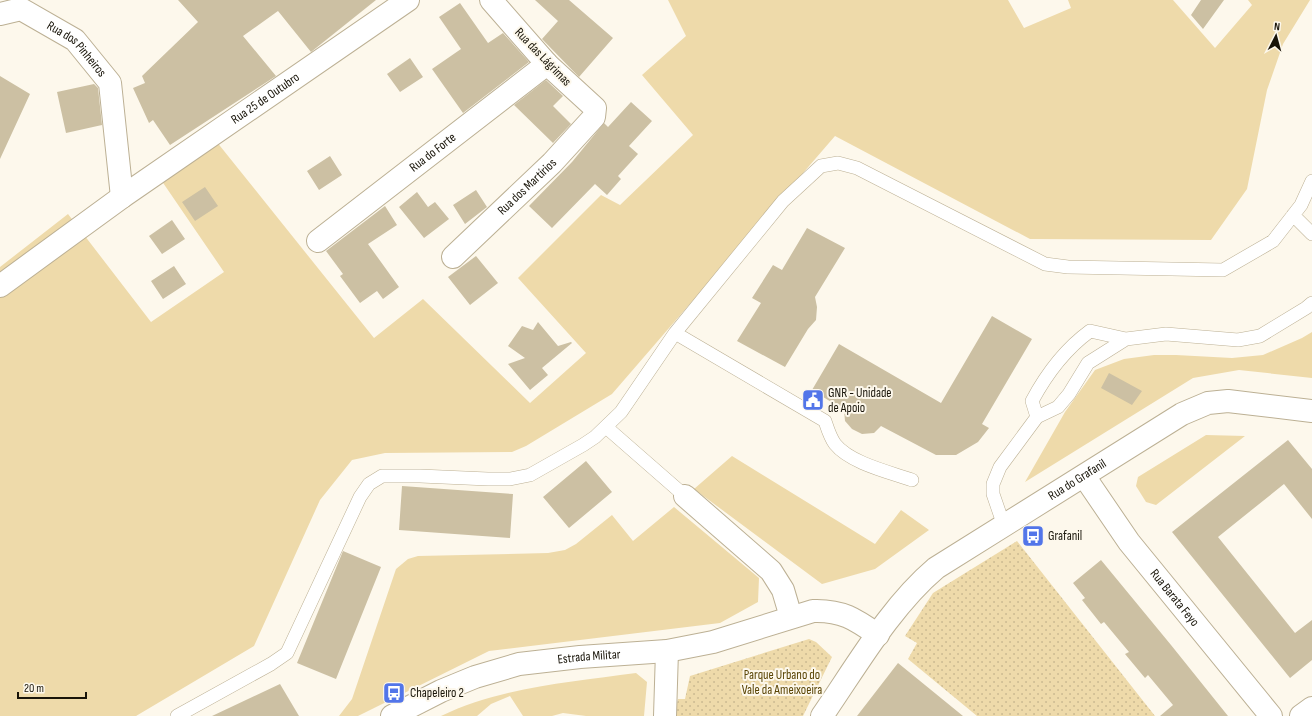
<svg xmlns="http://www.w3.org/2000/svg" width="1312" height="716" viewBox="0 0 1312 716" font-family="'Sofia Sans Condensed',sans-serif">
	<defs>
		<pattern id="park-dots" width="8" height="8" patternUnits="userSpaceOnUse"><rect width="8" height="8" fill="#eedaaa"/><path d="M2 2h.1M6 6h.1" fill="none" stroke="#cbba91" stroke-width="1.8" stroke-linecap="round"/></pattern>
	</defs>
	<rect width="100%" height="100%" fill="#fdf8ec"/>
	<path fill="#eedaaa" d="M 668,0 L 1008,0 L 1024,28 L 1071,8 L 1068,0 L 1173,0 L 1215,48 L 1252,5 L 1248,0 L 1310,0 L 1283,44 L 1267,90 L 1247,189 L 1211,240 L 1030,239 L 835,136 L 612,394 L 526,446 L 512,452 L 385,453 L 352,460 L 320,500 L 254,646 L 136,716 L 0,716 L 0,267 L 68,214 L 151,322 L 224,272 L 157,174 L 212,136 L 374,338 L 423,299 L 530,403 L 586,353 L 518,278 L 601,195 L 620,205 L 693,135 L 642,75 L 686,36 Z
		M 1312,332 L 1312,378 L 1239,370 L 1193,378 L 1025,482 L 1065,412 L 1095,370 L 1124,359 L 1154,355 L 1176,355 L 1232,358 L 1263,355 L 1302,338 Z
		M 1206,435 L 1245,436 L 1156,505 L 1146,502 L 1136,486 L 1138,477 Z
		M 732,456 L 875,544 L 901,510 L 929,530 L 875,569 L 822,584 L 694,489 Z
		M 674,507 L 759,578 L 758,602 L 720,623 L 489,651 L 358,716 L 339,716 L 352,699 L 396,569 L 408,559 L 418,556 L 548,553 L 565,550 L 576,544 L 612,515 L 633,541 Z
		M 636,673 L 647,682 L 644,716 L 586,716 L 563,713 L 552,716 L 523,716 L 510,696 L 491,704 L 477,716 L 441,716 C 502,687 571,682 636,673 Z"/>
	<path fill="url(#park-dots)" d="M 1017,541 L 1155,716 L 977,716 L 908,659 L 917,643 L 905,636 L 933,593 Z
		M 809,639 L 816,642 L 832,657 L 803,716 L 674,716 L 678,699 L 685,699 L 690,676 Z"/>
	<path fill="#ccc0a3" d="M 178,0 L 376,0 L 311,52 L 278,11 L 243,36 L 276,76 L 170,145 L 153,120 L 149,123 L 133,88 L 145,83 L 142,76 L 198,22 Z
		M 535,0 L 569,0 L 613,38 L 579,77 L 542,39 L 558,21 Z
		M 1201,0 L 1224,0 L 1203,29 L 1191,15 Z
		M 460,3 L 488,43 L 503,33 L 529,62 L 463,113 L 432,69 L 461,49 L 439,17 Z
		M 410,58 L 423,77 L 400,92 L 387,74 Z
		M 0,76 L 30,94 L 0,159 Z
		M 546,80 L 563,96 L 553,106 L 571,124 L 553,143 L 514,105 Z
		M 94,84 L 98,88 L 102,125 L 66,133 L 57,92 Z
		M 631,102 L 652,121 L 629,146 L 638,154 L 618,176 L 621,179 L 607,195 L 595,184 L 552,228 L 529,206 L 572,162 L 604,123 L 608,127 Z
		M 330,156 L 342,175 L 319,190 L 307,171 Z
		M 205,187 L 218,206 L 195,221 L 182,202 Z
		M 476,190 L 487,207 L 465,224 L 453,205 Z
		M 417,192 L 428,207 L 435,202 L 449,219 L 424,238 L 399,207 Z
		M 385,206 L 397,225 L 368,244 L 399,287 L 383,299 L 377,291 L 360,303 L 340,276 L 343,274 L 326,251 Z
		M 172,220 L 185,239 L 162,254 L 149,236 Z
		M 807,228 L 845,248 L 815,297 L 817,307 L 816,320 L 808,329 L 785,367 L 737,341 L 761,303 L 752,298 L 773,265 L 782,270 Z
		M 476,256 L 498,283 L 470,305 L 448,277 Z
		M 174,266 L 186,284 L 163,299 L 151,281 Z
		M 992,316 L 1032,339 L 982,424 L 989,428 L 978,442 L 956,455 L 936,455 L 881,426 L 874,433 L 862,434 L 852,429 L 845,421 L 844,410 L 812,390 L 839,344 L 941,403 Z
		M 538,322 L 558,346 L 571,342 L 572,343 L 542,368 L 548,375 L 530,390 L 508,364 L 525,358 L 508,346 L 522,326 L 533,330 Z
		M 1109,373 L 1142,391 L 1132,405 L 1101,388 Z
		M 1288,440 L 1312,469 L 1312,519 L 1284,484 L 1218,537 L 1295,633 L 1312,620 L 1312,660 L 1290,678 L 1172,532 Z
		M 586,461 L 612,492 L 569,528 L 543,497 Z
		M 402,486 L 513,494 L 510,538 L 399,530 Z
		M 343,551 L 381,567 L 336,679 L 297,663 Z
		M 1101,560 L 1171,645 L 1228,716 L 1160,716 L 1173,705 L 1148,675 L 1145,678 L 1125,654 L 1129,652 L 1104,622 L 1101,624 L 1082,600 L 1085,598 L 1073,583 Z
		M 898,663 L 963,716 L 857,716 Z
		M 280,684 L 299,716 L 212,716 Z"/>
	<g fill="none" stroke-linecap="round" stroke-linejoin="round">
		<g stroke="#bcb094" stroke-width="14">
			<path id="service" d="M 1293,215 L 1312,234
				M 675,333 L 825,421 C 828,430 830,437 835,444 C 850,463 889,472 912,480
				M 1037,417 L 1032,401 C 1047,373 1064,350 1090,331 L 1126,339 L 1166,334 L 1238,340 L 1260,336 L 1306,308 L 1312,303
				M 606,427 L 685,496
				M 1004,526 L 993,494 L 993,484 L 1000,467 L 1037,417 L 1058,407 L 1069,394 L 1088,363 L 1126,339
				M 177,716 L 271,664 L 287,653 L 360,497 L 369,484 L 382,476 L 420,476 L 488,479 L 510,479 L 530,475 L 583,445 L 595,437 L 621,412 L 675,333 L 783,201 L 821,166 L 838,163 L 857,168 L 1045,264 L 1068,267 L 1223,270 L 1273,241 L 1301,205 L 1312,181"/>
		</g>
		<g stroke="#bcb094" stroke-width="24">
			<g id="minor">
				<path id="s1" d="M 0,14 L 21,9 L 75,40 L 110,83 L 122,197"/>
				<path id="s2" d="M 318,241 L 547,64"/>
				<path id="s3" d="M 453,257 L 552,163 L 594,117 L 595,108 L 547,64 L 491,0"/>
				<path id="s4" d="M 0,286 L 122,197 L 408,0"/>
				<path id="s5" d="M 1084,476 L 1129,542 L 1271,716"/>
				<path d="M 685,496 L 771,571 L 783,590 L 791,617"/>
				<path id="s6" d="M 392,716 L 441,691 L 475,677 L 519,664 L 580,657 L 667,651 L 713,642 L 813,611 C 842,610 855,619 878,635"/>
				<path d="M 665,716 L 667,651"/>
				<path id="s7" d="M 822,716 C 856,667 890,607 936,568 L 1182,414 L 1208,403 L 1228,401 L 1312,411"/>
				<path d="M 1301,716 L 1312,708"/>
			</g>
		</g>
		<use href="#service" stroke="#fff" stroke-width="13"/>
		<use href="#minor" stroke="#fff" stroke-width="22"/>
	</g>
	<defs>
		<g id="civic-square" transform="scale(1.15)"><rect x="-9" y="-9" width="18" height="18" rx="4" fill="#5275e9" stroke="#fdf8ec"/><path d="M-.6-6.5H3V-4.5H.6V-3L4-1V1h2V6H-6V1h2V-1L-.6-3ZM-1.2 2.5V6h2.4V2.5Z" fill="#fff"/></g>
		<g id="bus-square" transform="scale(1.15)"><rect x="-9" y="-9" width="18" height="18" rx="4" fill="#5275e9" stroke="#fdf8ec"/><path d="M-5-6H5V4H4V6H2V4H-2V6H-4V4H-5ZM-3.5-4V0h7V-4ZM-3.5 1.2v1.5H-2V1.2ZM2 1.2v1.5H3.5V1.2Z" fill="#fff"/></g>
	</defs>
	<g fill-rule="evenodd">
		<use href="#civic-square" x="813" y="400"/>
		<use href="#bus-square" x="1033" y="536"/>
		<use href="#bus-square" x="394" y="693"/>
	</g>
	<g text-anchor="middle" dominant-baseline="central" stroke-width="4" stroke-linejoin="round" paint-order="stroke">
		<g font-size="13" fill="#181409" stroke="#fdf8ec">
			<text stroke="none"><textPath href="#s1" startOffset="91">Rua dos Pinheiros</textPath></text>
			<text transform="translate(543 57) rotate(46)">Rua das Lágrimas</text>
			<text stroke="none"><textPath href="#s4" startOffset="325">Rua 25 de Outubro</textPath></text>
			<text stroke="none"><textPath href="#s2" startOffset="145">Rua do Forte</textPath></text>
			<text stroke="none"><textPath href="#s3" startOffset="102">Rua dos Martírios</textPath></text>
			<text stroke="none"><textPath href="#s7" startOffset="354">Rua do Grafanil</textPath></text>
			<text stroke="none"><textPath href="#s5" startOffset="152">Rua Barata Feyo</textPath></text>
			<text stroke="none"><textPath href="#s6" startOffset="208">Estrada Militar</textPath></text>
		</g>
		<g font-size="13" fill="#181409" stroke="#fdf8ec" text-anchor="start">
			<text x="828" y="393">GNR - Unidade<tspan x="828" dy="15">de Apoio</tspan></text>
			<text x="1048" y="536">Grafanil</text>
			<text x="410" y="693">Chapeleiro 2</text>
		</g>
		<g font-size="13" fill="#594404" stroke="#fdf8ec">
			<text x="782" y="675">Parque Urbano do<tspan x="782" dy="15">Vale da Ameixoeira</tspan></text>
		</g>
	</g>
	<g transform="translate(1276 36) rotate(6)" stroke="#fdf8ec" stroke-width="3" paint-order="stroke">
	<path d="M0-3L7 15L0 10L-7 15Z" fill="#181409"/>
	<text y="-6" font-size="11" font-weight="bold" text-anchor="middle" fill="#181409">N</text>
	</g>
	<path d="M18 692v6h68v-6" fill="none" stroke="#181409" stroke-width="2"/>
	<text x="24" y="692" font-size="12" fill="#181409" stroke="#fdf8ec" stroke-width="3" paint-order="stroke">20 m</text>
</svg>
